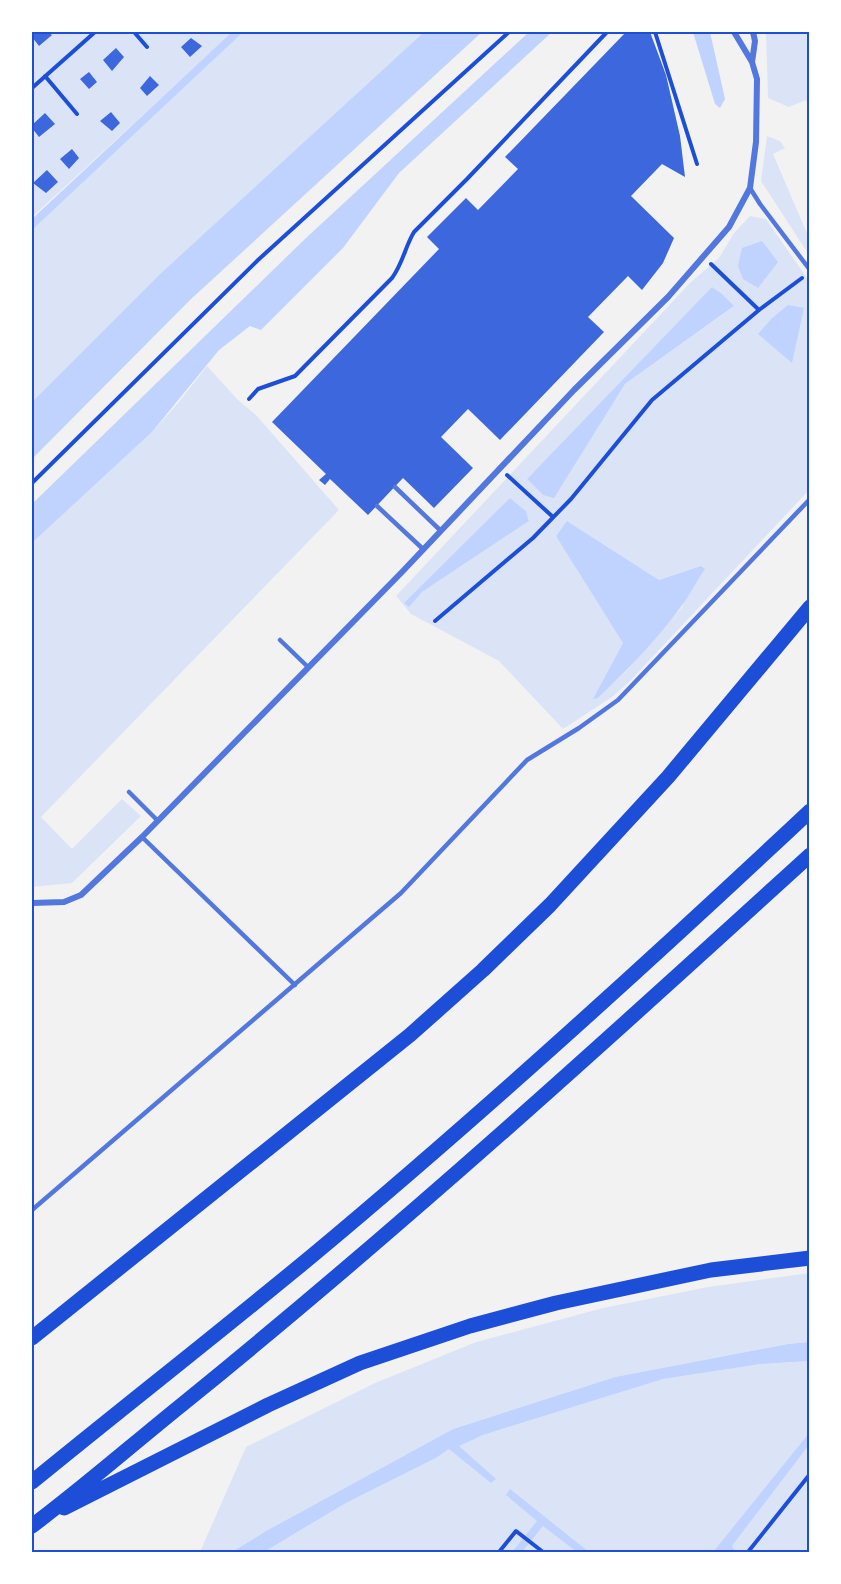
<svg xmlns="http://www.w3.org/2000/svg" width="841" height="1584" viewBox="0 0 841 1584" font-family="'Exo 2',sans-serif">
	<rect width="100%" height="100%" fill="#f2f2f2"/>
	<path fill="#dbe4f7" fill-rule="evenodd" d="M 32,32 L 233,32 L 32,217 Z
		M 238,32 L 424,32 L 160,274 L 32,402 L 32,225 Z
		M 766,32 L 809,32 L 809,109 L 806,100 L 789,107 L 768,98 Z
		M 767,136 L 780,141 L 785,148 L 773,154 L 809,238 L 809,255 L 761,181 Z
		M 750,216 L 766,219 L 809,281 L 809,490 L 629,682 L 612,697 L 563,729 L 499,661 L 411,614 L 396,596 L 691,282 L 719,258 L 734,233 ZM 713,288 L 733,307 L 625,384 L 554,497 L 543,495 L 527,479 ZM 510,498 L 526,511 L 529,521 L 422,592 ZM 567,521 L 659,580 L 701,566 L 682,607 L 629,668 L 598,698 L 594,698 L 623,643 Z
		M 207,366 L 238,400 L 256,415 L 339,510 L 41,817 L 72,849 L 122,799 L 141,816 L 72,883 L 32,887 L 32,543 L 152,432 L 178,403 Z
		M 809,1273 L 809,1342 L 788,1344 L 615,1377 L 453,1429 L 266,1531 L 232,1552 L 200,1552 L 246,1447 L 375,1383 L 476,1342 L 603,1308 L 708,1287 Z
		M 809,1361 L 809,1433 L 713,1552 L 264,1552 L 346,1503 L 436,1458 L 449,1449 L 483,1435 L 663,1379 L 761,1364 Z
		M 809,1445 L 809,1552 L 736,1552 L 732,1546 Z"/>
	<path fill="#bfd3fe" d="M 232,32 L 243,32 L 32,230 L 32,219 Z
		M 424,32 L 482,32 L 190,300 L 32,459 L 32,402 L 160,274 Z
		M 529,32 L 552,32 L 399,173 L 343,248 L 261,330 L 250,326 L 219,350 L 152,432 L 32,543 L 32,504 L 306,238 Z
		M 693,32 L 710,32 L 725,99 L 720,108 L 715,104 Z
		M 762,241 L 778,262 L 758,288 L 743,279 L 738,266 L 742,248 Z
		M 712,287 L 722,294 L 734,306 L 625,384 L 554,498 L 543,495 L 527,479 Z
		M 788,305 L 804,308 L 792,363 L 758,334 L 772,318 Z
		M 510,498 L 526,511 L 529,521 L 422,592 L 409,607 L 404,603 Z
		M 567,521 L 659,580 L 701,566 L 705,569 C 696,581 690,596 680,608 C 656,641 627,670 598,698 L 593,699 L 623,643 L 556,536 Z
		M 809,1342 L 809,1361 L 761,1364 L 663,1379 L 483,1435 L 459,1446 L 496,1479 L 491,1483 L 449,1449 L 436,1458 L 346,1503 L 264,1552 L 232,1552 L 266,1531 L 453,1429 L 615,1377 L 788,1344 Z
		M 809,1433 L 809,1445 L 732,1546 L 736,1552 L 713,1552 Z
		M 510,1489 L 589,1552 L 577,1552 L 543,1526 L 522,1552 L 512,1552 L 537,1521 L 506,1495 Z"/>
	<path fill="#3d67dc" d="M 32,32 L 48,32 L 52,35 L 39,46 L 32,37 Z
		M 626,32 L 650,32 L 666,75 L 680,136 L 685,177 L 662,164 L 631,196 L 674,238 L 663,263 L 642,290 L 628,276 L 588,317 L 604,332 L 500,440 L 468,409 L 441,437 L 473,468 L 434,508 L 403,478 L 368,515 L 330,479 L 325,485 L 319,480 L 326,474 L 272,422 L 439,249 L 427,237 L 466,198 L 478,210 L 518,169 L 505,157 Z
		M 191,38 L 202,46 L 190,57 L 181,47 Z
		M 116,48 L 124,57 L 112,71 L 103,60 Z
		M 89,72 L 97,82 L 89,89 L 80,79 Z
		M 150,76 L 159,85 L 147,96 L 140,88 Z
		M 111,112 L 120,123 L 112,131 L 100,121 Z
		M 45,113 L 55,124 L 39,137 L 32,128 L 32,125 Z
		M 72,149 L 79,158 L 69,169 L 60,159 Z
		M 47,170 L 58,182 L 46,193 L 33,183 Z"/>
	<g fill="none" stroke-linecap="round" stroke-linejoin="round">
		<path stroke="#1d4ed8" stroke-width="4" d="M 134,32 L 147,47
			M 655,32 L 697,164
			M 45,76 L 77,114
			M 32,88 L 95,32
			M 711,264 L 759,310
			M 249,399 L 258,389 L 295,376 L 392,278 C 403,263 405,247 414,232 L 467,179 L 607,32
			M 507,475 L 553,517
			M 32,483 L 258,260 L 509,32
			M 435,621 L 533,538 L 571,499 L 652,400 L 759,310 L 802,278
			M 499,1552 L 516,1531 L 543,1552
			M 748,1552 L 810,1474"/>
		<path stroke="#5277de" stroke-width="4.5" d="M 750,188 L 760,204 L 810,270
			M 395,487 L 441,531
			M 377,506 L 423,549
			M 280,640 L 308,667
			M 129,792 L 157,820
			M 142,837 L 295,985
			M 32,1210 L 401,893 L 527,760 L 579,728 L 618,700 L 810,499"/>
		<path stroke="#5277de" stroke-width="6" d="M 752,62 L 755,41 L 753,32
			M 32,903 L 64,902 L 81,895 L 142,837 L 402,572 L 574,390 L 668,297 L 729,227 L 750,188 L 756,142 L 757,79 L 752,62 L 734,32"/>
		<path stroke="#1d4ed8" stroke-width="15" d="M 32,1338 L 410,1035 L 483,970 L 550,905 L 668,777 L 810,607
			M 32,1482 C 125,1406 220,1332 313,1255 C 483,1113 648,963 810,811
			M 64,1508 L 268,1405 L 360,1363 L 470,1326 L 556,1303 L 711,1270 L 810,1258
			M 32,1526 C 84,1487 133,1444 184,1403 C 400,1228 605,1042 810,855"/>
	</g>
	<rect width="841" height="1584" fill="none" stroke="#ffffff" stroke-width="66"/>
	<rect x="33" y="33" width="775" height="1518" fill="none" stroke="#1d4ed8" stroke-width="2"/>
</svg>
